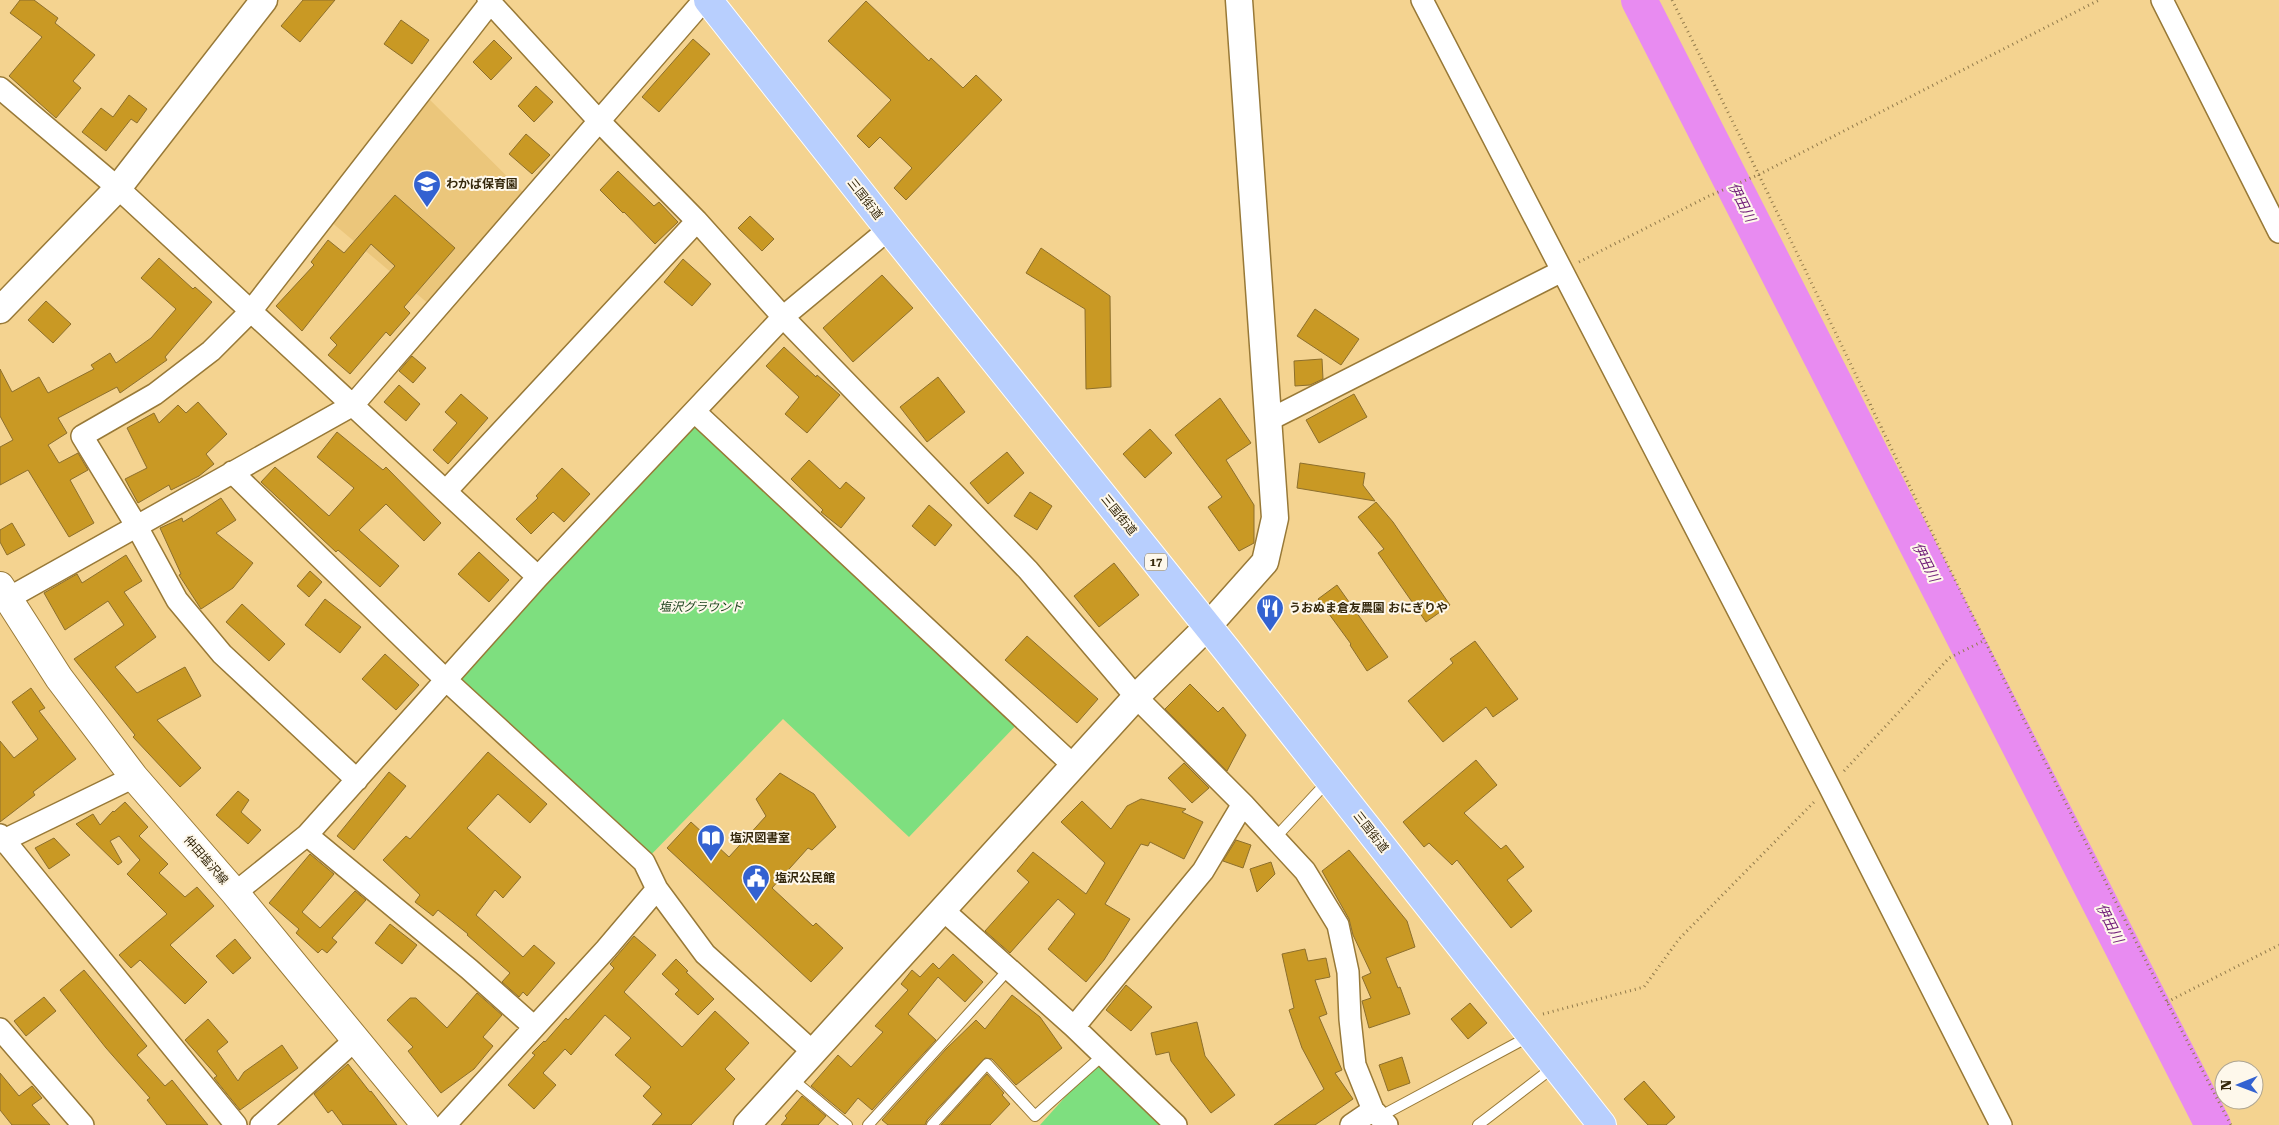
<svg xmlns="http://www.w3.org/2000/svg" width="2279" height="1125" viewBox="0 0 2279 1125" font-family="'Roboto Serif','Noto Sans JP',serif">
	<rect width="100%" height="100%" fill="#f4d390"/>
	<path fill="#ebc67b" d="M 421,91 L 531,200 L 436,310 L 324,216 Z"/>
	<path fill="#7edf7f" d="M 695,412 L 1023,718 L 909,837 L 783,719 L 644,862 L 446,680 Z
		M 1102,1056 L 1176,1125 L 1040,1125 Z"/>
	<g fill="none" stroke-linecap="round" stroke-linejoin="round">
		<path stroke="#e88bf1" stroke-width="36" d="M 1639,0 L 2213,1125"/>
	</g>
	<path fill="#c99924" stroke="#8d6f2c" d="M 20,0 L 34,0 L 58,18 L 55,23 L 95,55 L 73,81 L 81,88 L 56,118 L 9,76 L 42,37 L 10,13 Z
		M 303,0 L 335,0 L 300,42 L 281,26 Z
		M 866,1 L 929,61 L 931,58 L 963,88 L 976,75 L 1002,100 L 906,200 L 894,188 L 912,168 L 880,137 L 869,148 L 857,136 L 891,100 L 828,41 Z
		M 401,20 L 429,40 L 412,64 L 384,44 Z
		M 693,39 L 710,54 L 659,112 L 642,97 Z
		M 494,40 L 512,58 L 491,80 L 473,62 Z
		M 536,86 L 553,102 L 534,122 L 518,106 Z
		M 129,95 L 147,109 L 137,123 L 131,119 L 106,151 L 82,132 L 101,108 L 113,117 Z
		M 526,134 L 550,155 L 532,174 L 509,154 Z
		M 618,171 L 654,206 L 659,202 L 678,222 L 655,244 L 624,212 L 623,213 L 600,190 Z
		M 395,195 L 455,248 L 404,307 L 410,313 L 390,336 L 386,332 L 350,374 L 328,355 L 337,345 L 330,338 L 395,266 L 371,244 L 302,331 L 276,306 L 314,265 L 311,262 L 328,240 L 344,253 Z
		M 750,216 L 774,239 L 762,251 L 738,228 Z
		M 1041,248 L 1110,296 L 1111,387 L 1086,389 L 1085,309 L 1026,273 Z
		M 159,258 L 193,289 L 195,287 L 212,302 L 165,357 L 167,360 L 120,393 L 117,387 L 58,418 L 67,433 L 48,445 L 59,463 L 78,453 L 88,470 L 70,480 L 94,523 L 69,537 L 28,470 L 0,485 L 0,447 L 13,440 L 0,416 L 0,369 L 12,392 L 39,377 L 48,393 L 94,369 L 91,365 L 110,353 L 116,363 L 151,338 L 176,309 L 141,278 Z
		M 683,259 L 711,284 L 692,306 L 664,282 Z
		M 882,275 L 913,308 L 853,362 L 823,328 Z
		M 46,301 L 71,324 L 53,343 L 28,320 Z
		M 1315,309 L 1359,339 L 1341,365 L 1297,336 Z
		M 784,347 L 816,377 L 817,375 L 840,395 L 807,433 L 785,414 L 799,397 L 766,366 Z
		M 412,356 L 426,368 L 413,383 L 399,371 Z
		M 1322,359 L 1323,379 L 1310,385 L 1295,386 L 1294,361 Z
		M 938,377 L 965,412 L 927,442 L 900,407 Z
		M 399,385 L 420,404 L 406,421 L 384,402 Z
		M 461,394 L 488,418 L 448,464 L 433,450 L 457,423 L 445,412 Z
		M 1354,394 L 1367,417 L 1319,443 L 1306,420 Z
		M 1220,398 L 1251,443 L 1226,460 L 1254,505 L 1254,543 L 1239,551 L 1208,507 L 1222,497 L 1175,435 Z
		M 198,402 L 227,434 L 206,454 L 214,464 L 199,476 L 171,490 L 169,485 L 138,503 L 125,479 L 147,468 L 127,428 L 154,413 L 159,423 L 178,405 L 186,413 Z
		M 1150,429 L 1172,453 L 1145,478 L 1123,454 Z
		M 337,432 L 383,470 L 386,467 L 441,523 L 424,541 L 386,504 L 359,530 L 399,566 L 380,587 L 338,550 L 336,552 L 261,482 L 275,467 L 329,516 L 354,488 L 317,457 Z
		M 1007,452 L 1024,473 L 988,504 L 970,483 Z
		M 809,460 L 840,489 L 846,482 L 865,498 L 841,528 L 821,512 L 823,510 L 791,479 Z
		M 1300,463 L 1365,473 L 1363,485 L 1375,501 L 1297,488 Z
		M 562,468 L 590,494 L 564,522 L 553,512 L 531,534 L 516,519 L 538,498 L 536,496 Z
		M 1030,492 L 1052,506 L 1037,530 L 1014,516 Z
		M 221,498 L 236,520 L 216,533 L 253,563 L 233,588 L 201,609 L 179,575 L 181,574 L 160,528 L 182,518 L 183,522 Z
		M 1376,502 L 1393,522 L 1450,605 L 1426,622 L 1378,553 L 1384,549 L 1358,517 Z
		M 929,505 L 952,525 L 935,546 L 912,526 Z
		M 12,523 L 25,545 L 7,555 L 0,542 L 0,530 Z
		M 479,552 L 509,580 L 489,602 L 458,574 Z
		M 126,555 L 142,581 L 124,592 L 156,637 L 115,667 L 137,693 L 185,667 L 201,696 L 157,720 L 201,768 L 180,787 L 133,737 L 135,735 L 74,659 L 124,625 L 108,601 L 65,630 L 44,593 L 77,574 L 82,583 Z
		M 1114,563 L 1139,595 L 1099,627 L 1074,596 Z
		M 310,571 L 322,582 L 309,597 L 297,586 Z
		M 1337,585 L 1388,657 L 1367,671 L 1350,645 L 1351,644 L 1318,599 Z
		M 325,599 L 361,627 L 340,653 L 305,625 Z
		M 242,604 L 285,644 L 269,661 L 226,622 Z
		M 1027,636 L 1098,699 L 1077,723 L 1005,660 Z
		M 1475,641 L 1518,699 L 1493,717 L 1486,707 L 1443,742 L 1408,701 L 1453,663 L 1450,659 Z
		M 385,654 L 419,685 L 396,710 L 362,679 Z
		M 1190,684 L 1218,712 L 1223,707 L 1246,735 L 1227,771 L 1165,709 Z
		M 31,688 L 45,708 L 39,711 L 76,759 L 33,792 L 35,795 L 0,822 L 0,741 L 14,758 L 38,739 L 12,702 Z
		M 488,752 L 547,804 L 530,823 L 498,794 L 467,828 L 521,877 L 503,898 L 495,890 L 476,915 L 523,957 L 534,945 L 555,963 L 527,996 L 523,992 L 519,997 L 502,982 L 510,973 L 467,935 L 468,934 L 438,910 L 433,916 L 415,902 L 420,895 L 383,860 L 406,836 L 410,839 Z
		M 1476,760 L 1497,785 L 1464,813 L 1501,849 L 1506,845 L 1524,867 L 1507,880 L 1532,911 L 1511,928 L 1457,860 L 1452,865 L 1429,843 L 1424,847 L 1403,822 Z
		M 1184,763 L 1209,788 L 1192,803 L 1168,778 Z
		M 389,772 L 406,786 L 354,850 L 337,836 Z
		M 780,773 L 814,794 L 836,827 L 812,850 L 808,848 L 772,888 L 813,926 L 816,923 L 843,948 L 811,982 L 667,848 L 691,822 L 729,857 L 766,816 L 756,799 Z
		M 238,791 L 249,800 L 241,812 L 261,830 L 248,844 L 216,815 Z
		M 1141,799 L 1186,809 L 1182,812 L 1203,822 L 1184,859 L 1150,842 L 1148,846 L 1141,844 L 1105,904 L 1130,919 L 1104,960 L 1086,982 L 1048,949 L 1075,914 L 1058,899 L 1010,953 L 985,931 L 1029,882 L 1017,871 L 1033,852 L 1086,894 L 1105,863 L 1061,822 L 1082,801 L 1111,829 L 1127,806 Z
		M 125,802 L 148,827 L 139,836 L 168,864 L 159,873 L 185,897 L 197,887 L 214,906 L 170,945 L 207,982 L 185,1004 L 140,960 L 131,968 L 119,955 L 167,914 L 127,874 L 140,860 L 119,836 L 110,841 L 122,862 L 118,865 L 76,824 L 93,814 L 100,825 L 113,811 L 114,812 Z
		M 54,838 L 70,855 L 49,869 L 35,848 Z
		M 1236,840 L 1251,845 L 1243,868 L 1223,861 Z
		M 1349,850 L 1407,921 L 1415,947 L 1386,958 L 1398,988 L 1400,987 L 1410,1014 L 1369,1028 L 1362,1001 L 1371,998 L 1362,977 L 1371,973 L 1353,935 L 1349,919 L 1322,871 Z
		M 310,854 L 334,874 L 302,912 L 320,928 L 355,891 L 366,900 L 332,938 L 337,942 L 327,953 L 322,949 L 318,953 L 296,933 L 299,929 L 269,903 Z
		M 1271,862 L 1275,874 L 1257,892 L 1250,869 Z
		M 390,924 L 417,945 L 402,964 L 375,943 Z
		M 634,936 L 656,955 L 624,992 L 682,1047 L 715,1011 L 749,1043 L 725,1069 L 735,1079 L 691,1125 L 652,1125 L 662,1114 L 643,1096 L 651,1087 L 615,1055 L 631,1038 L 605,1015 L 571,1055 L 565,1049 L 543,1073 L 556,1085 L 534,1109 L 508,1085 L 535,1055 L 532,1053 L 544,1041 L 545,1042 L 566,1018 L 568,1020 L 614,968 L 610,964 Z
		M 235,939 L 251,958 L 233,974 L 216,956 Z
		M 1305,949 L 1308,961 L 1326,958 L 1330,977 L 1315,980 L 1327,1014 L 1319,1017 L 1342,1070 L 1335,1073 L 1353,1099 L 1315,1125 L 1274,1125 L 1324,1089 L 1302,1048 L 1289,1010 L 1294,1008 L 1282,954 Z
		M 953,954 L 983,982 L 965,1002 L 938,977 L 908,1014 L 936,1040 L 872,1110 L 858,1098 L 845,1114 L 811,1086 L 838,1055 L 851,1067 L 883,1032 L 875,1026 L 908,990 L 901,984 L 912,970 L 920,977 L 933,963 L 939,969 Z
		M 676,959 L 688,971 L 686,972 L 714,999 L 698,1015 L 675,994 L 679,990 L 662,974 Z
		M 84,970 L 147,1046 L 137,1055 L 165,1086 L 172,1080 L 208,1125 L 167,1125 L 147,1100 L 150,1098 L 106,1048 L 60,990 Z
		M 1126,985 L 1152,1007 L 1131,1031 L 1106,1010 Z
		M 477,993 L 502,1015 L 483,1037 L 493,1046 L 474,1069 L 441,1093 L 408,1051 L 413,1047 L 387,1020 L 410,998 L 416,998 L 447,1028 Z
		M 1012,995 L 1040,1017 L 1062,1048 L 1016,1085 L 992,1059 L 985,1058 L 927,1120 L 925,1125 L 888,1125 L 882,1120 L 946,1049 L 976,1020 L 985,1029 Z
		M 44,997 L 56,1011 L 26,1036 L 14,1021 Z
		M 1470,1003 L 1487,1023 L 1468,1039 L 1451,1019 Z
		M 208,1019 L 228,1042 L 217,1051 L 238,1081 L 244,1072 L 282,1045 L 298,1068 L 240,1110 L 214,1078 L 217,1076 L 185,1040 Z
		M 1197,1022 L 1205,1056 L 1235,1095 L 1211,1113 L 1171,1061 L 1169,1052 L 1156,1055 L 1151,1033 Z
		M 1402,1057 L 1410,1083 L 1388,1091 L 1379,1065 Z
		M 348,1064 L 370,1092 L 371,1091 L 397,1125 L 343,1125 L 332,1110 L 328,1113 L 314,1094 Z
		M 0,1073 L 19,1096 L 32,1086 L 42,1098 L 32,1105 L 50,1125 L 12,1125 L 0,1110 Z
		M 987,1074 L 1004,1093 L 1002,1095 L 1010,1104 L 990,1125 L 941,1125 Z
		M 1644,1081 L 1675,1117 L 1666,1125 L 1648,1125 L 1624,1099 Z
		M 802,1096 L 826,1116 L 818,1125 L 781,1125 L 787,1118 L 785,1116 Z"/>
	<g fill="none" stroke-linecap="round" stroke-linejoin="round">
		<g stroke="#987937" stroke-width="12">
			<path id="service" d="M 1275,838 L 1329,780
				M 791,1078 L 847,1125
				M 1379,1117 L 1530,1036
				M 868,1125 L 1009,969
				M 932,1125 L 987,1064 L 1035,1116 L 1102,1056
				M 1478,1125 L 1555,1066"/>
		</g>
		<g stroke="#987937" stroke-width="24">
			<path id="minor" d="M 488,0 L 599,121 L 697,221 L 783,317 L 1028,570 L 1136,697 L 1243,804 L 1305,871 L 1338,925 L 1348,972 L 1350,1019 L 1355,1065 L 1373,1110 L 1387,1125
				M 1422,0 L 1829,786 L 2001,1125
				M 2162,0 L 2279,232
				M 0,88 L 118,188 L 538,577
				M 695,412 L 1075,767
				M 1269,420 L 1562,271
				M 232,472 L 446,680 L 644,862 L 657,889
				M 446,491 L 697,221
				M 7,599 L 353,405 L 704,0
				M 357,780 L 222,654 L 177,600 L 136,525 L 82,436 L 155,394 L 211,351 L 251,311 L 490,3
				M 0,835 L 236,1125
				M 307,835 L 469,969 L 533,1026
				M 0,842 L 134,777
				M 235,893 L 307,835 L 538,577 L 783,317 L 889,229
				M 943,910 L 1074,1027 L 1176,1125
				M 1074,1027 L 1203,871 L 1243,804
				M 0,1029 L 83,1125
				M 261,1125 L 356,1039
				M 445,1125 L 606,949 L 657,889 L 705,954 L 813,1052
				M 1351,1125 L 1373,1110"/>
		</g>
		<g stroke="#987937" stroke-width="29">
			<path id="tertiary" d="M 0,310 L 118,188 L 264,0
				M 747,1125 L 1136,697 L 1208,626 L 1265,562 L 1275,518 L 1239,0"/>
		</g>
		<g stroke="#987937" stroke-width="30">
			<path id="secondary" d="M 0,586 L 59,678 L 134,777 L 235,893 L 426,1125"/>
		</g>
		<g stroke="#fff" stroke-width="30">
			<path id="trunk" d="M 708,0 L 889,229 L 1226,649 L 1602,1125"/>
		</g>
		<path stroke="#917a4b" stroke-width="3" stroke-dasharray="1 4" stroke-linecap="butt" d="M 1672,0 C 1779,212 1880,427 1985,641 C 2065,803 2147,965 2231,1125
			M 1579,262 L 1709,196 L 1760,174 L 2099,0
			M 1844,771 L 1949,658 L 1985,640
			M 2167,1002 L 2279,945
			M 1543,1014 L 1644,987 L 1679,939 L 1815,801"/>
		<use href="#service" stroke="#fff" stroke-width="10"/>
		<use href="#minor" stroke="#fff" stroke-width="21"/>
		<use href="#tertiary" stroke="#fff" stroke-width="26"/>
		<use href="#secondary" stroke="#fff" stroke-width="28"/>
		<use href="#trunk" stroke="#b8cffe" stroke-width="28"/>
	</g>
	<defs>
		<g id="school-pin" transform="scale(1.4375)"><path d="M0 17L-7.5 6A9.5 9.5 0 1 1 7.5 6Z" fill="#3362d1" stroke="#fef8eb"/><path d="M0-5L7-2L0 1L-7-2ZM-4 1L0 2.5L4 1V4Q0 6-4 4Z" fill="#fff"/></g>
		<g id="restaurant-pin" transform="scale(1.4375)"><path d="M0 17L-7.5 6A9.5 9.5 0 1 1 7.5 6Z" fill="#3362d1" stroke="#fef8eb"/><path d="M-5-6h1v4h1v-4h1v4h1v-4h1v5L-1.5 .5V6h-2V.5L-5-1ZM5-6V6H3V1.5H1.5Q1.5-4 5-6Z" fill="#fff"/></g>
		<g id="library-pin" transform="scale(1.4375)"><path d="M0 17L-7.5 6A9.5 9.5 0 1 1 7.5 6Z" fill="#3362d1" stroke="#fef8eb"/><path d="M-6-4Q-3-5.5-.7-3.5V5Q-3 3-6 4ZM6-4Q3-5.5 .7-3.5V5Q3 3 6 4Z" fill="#fff"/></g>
		<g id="civic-pin" transform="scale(1.4375)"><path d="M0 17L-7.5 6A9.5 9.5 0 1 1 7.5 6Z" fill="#3362d1" stroke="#fef8eb"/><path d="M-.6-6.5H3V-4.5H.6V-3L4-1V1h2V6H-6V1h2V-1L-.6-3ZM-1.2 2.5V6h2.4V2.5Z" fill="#fff"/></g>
	</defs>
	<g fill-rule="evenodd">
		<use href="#school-pin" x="427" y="184"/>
		<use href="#restaurant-pin" x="1270" y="608"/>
		<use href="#library-pin" x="711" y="838"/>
		<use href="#civic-pin" x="756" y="878"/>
	</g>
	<g text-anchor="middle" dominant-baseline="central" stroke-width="4" stroke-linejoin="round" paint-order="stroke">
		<rect fill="#fef8eb" stroke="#71664f" stroke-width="1" x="1145" y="553.5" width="22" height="17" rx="4"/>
		<g font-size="11" font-weight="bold" fill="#35280c">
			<text x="1156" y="562">17</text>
		</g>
		<g font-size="12" font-weight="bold" fill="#35280c" stroke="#fef8eb" text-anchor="start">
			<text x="446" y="184">わかば保育園</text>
			<text x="1289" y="608">うおぬま倉友農園 おにぎりや</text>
			<text x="730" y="838">塩沢図書室</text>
			<text x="775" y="878">塩沢公民館</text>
		</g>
		<g font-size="12" fill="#35280c" stroke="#fef8eb">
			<text transform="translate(865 199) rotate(52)">三国街道</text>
			<text transform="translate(1119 515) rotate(51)">三国街道</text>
			<text transform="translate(1371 832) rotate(52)">三国街道</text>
			<text transform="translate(206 860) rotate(49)">仲田塩沢線</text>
		</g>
		<g font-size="12" font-style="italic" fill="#153d16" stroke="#fef8eb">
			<text x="701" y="607">塩沢グラウンド</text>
		</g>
		<g font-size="14" font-style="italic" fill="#6f1b77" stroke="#fef8eb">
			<text transform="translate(1742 202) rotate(63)">伊田川</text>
			<text transform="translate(1926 562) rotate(63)">伊田川</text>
			<text transform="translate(2110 923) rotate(63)">伊田川</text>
		</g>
	</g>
	<g transform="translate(2239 1085) rotate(269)"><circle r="24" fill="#fef8eb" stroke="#aea592"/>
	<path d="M0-4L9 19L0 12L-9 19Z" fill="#3362d1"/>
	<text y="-8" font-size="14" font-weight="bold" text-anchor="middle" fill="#35280c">N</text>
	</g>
</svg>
